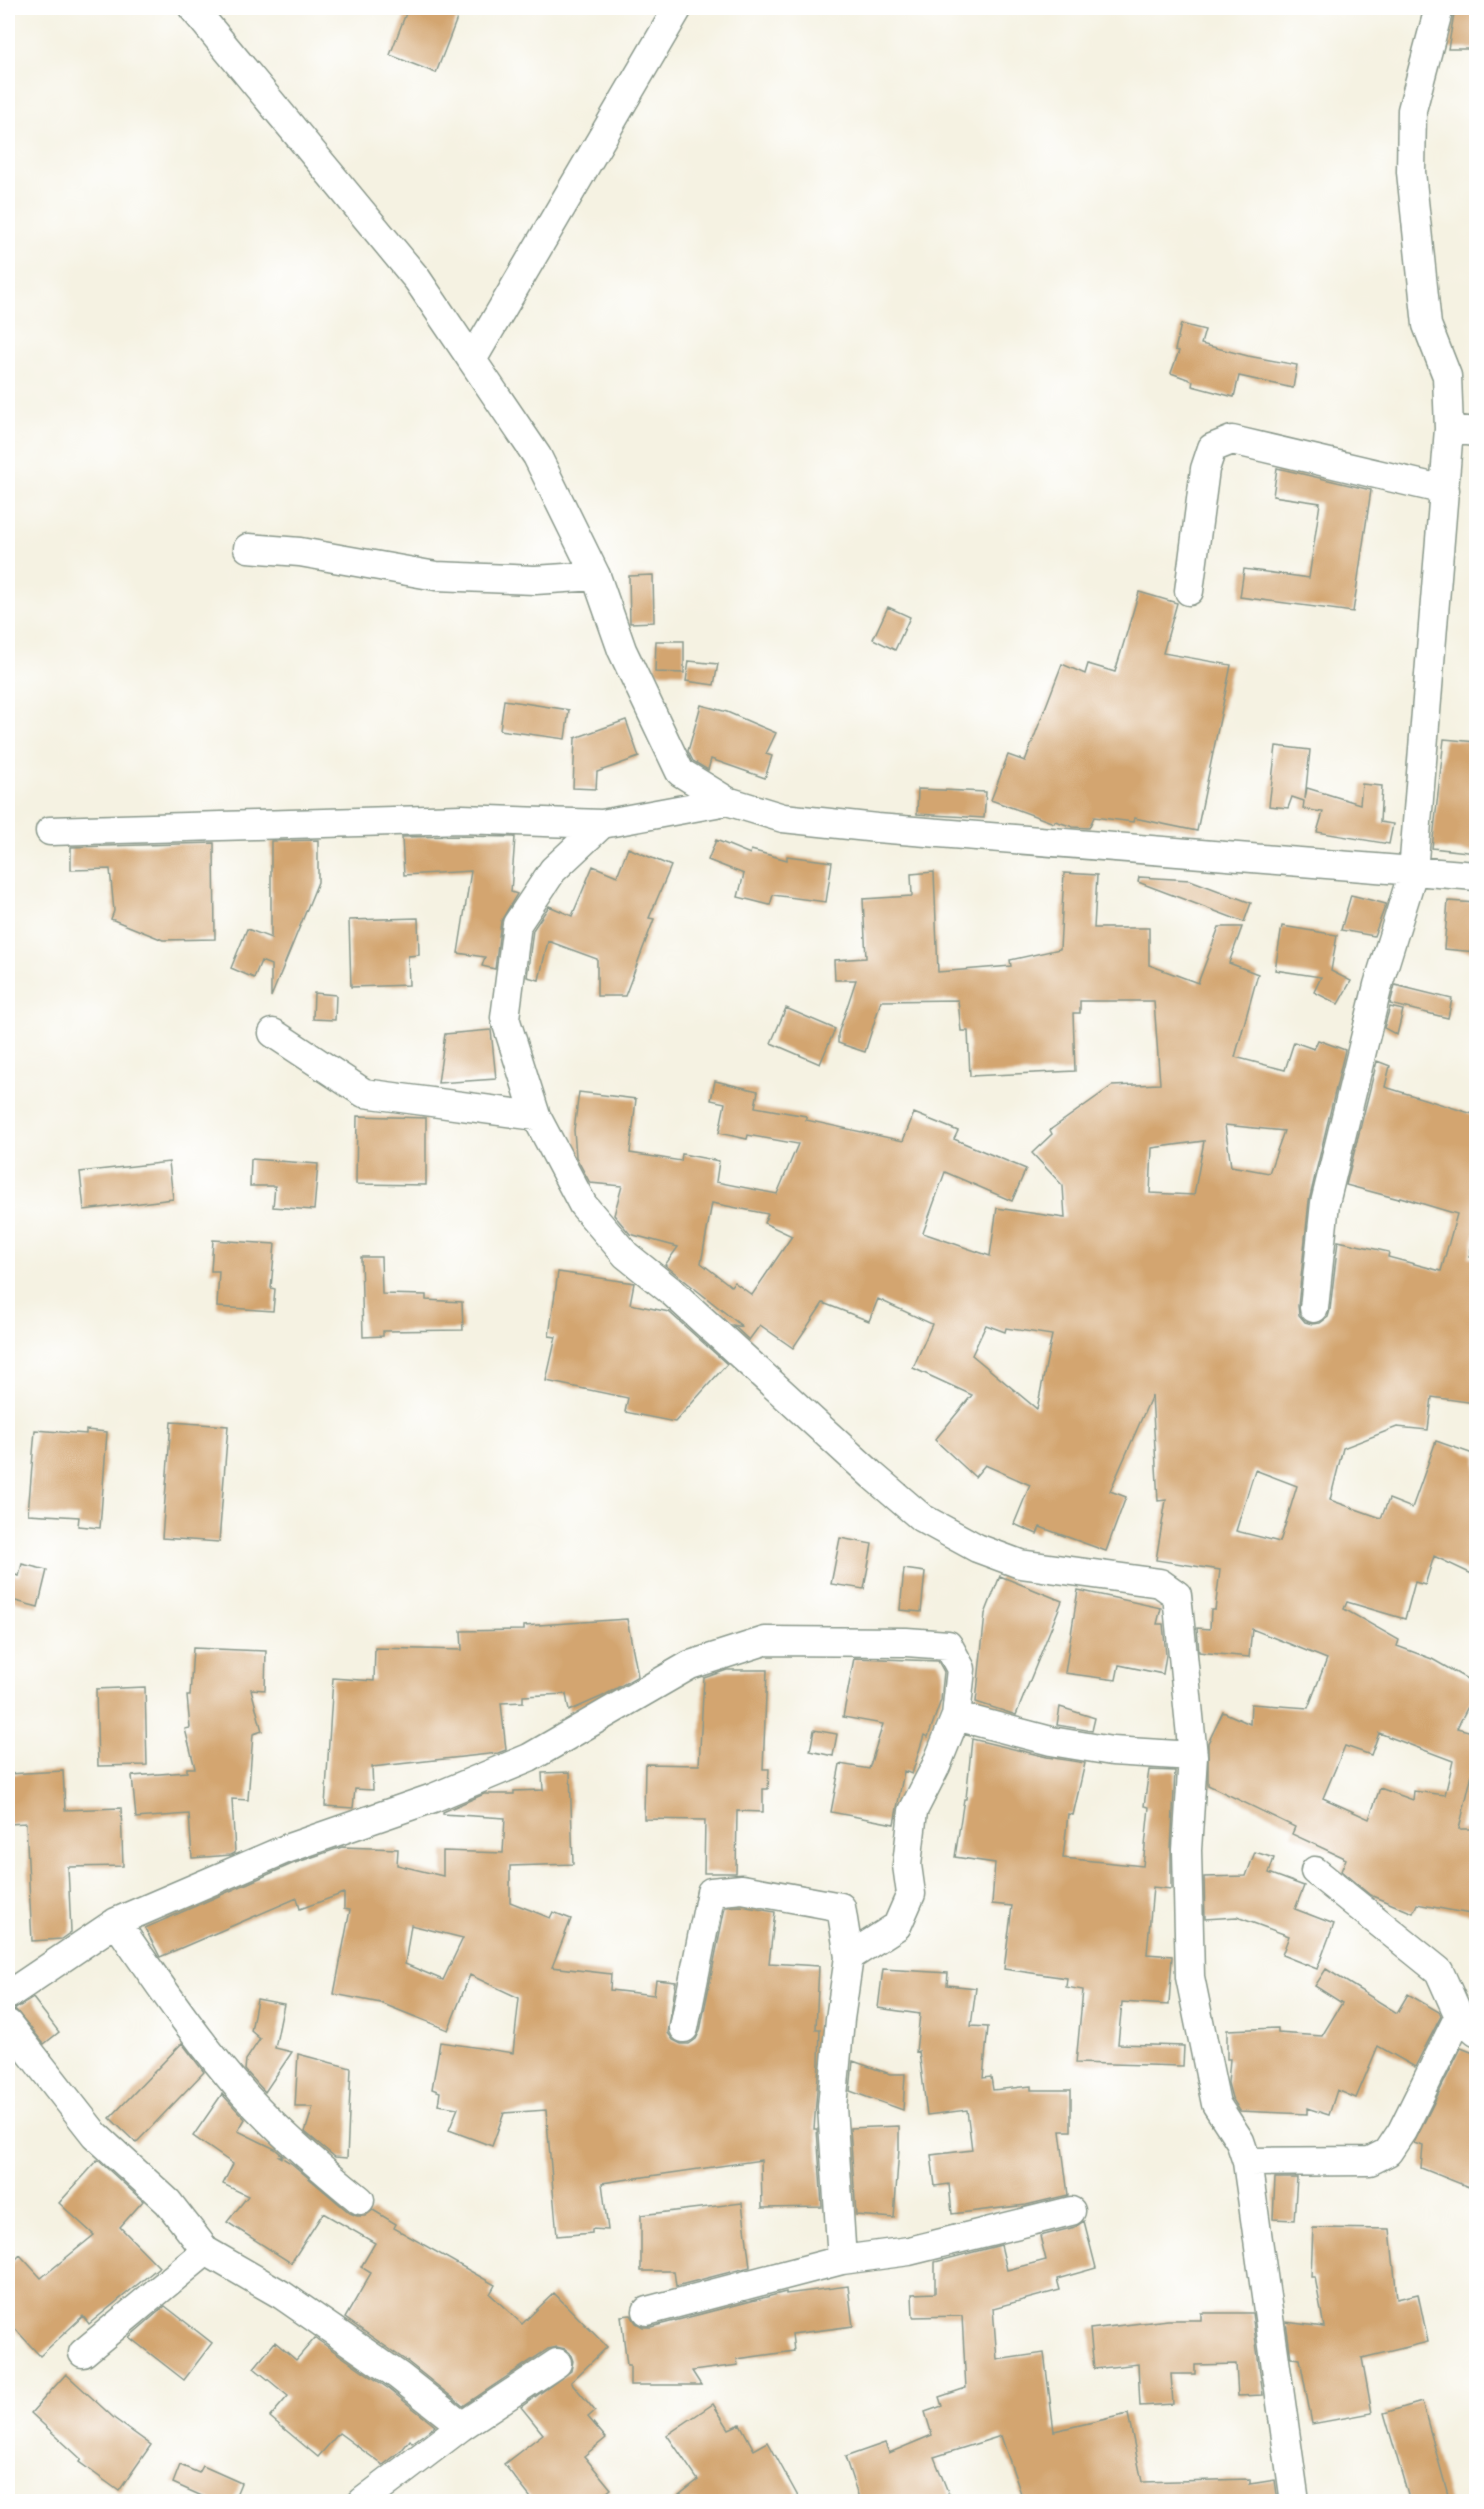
<svg xmlns="http://www.w3.org/2000/svg" width="1484" height="2509" viewBox="0 0 1484 2509" font-family="'Patrick Hand',sans-serif">
	<rect width="100%" height="100%" fill="#fff"/>
	<filter id="ink" filterUnits="userSpaceOnUse"><feTurbulence type="fractalNoise" baseFrequency=".0167" numOctaves="2"/><feDisplacementMap in="SourceGraphic" scale="12" xChannelSelector="R" yChannelSelector="G"/><feConvolveMatrix kernelMatrix="1 2 1 2 8 2 1 2 1" color-interpolation-filters="sRGB"/></filter>
	<filter id="wash" filterUnits="userSpaceOnUse"><feTurbulence type="fractalNoise" baseFrequency=".008" numOctaves="4" result="noise"/><feDisplacementMap in="SourceGraphic" scale="24" xChannelSelector="R" yChannelSelector="G"/><feGaussianBlur stdDeviation="1.35" result="paint"/><feColorMatrix in="noise" values="0 0 0 0 0 0 0 0 0 0 0 0 0 0 0 0 0 1.4 0 .05"/><feComposite in="paint" operator="in"/></filter>
	<g filter="url(#wash)">
		<rect width="100%" height="100%" fill="#f5f2e2"/>
		<g id="blocks">
			<path fill="#d3a570" fill-rule="evenodd" d="M 408,8 L 461,8 L 436,73 L 390,55 Z
				M 1455,8 L 1476,8 L 1476,49 L 1448,49 Z
				M 1181,324 L 1205,330 L 1201,344 L 1248,356 L 1297,365 L 1293,388 L 1239,376 L 1234,397 L 1192,386 L 1193,381 L 1171,373 L 1179,351 L 1175,350 Z
				M 1277,468 L 1371,490 L 1353,612 L 1240,597 L 1244,569 L 1309,578 L 1320,503 L 1273,496 Z
				M 653,575 L 654,622 L 630,623 L 629,576 Z
				M 1139,592 L 1177,603 L 1163,653 L 1231,665 L 1197,831 L 1134,818 L 1133,822 L 1094,817 L 1089,828 L 1073,827 L 1055,821 L 1054,823 L 991,800 L 1008,755 L 1025,761 L 1062,664 L 1085,674 L 1088,664 L 1115,672 Z
				M 888,607 L 910,617 L 895,650 L 873,639 Z
				M 656,641 L 684,641 L 684,673 L 655,672 Z
				M 689,661 L 718,664 L 714,685 L 686,681 Z
				M 504,700 L 569,710 L 565,739 L 500,730 Z
				M 701,705 L 727,712 L 776,733 L 766,754 L 772,756 L 765,778 L 711,759 L 708,770 L 693,761 L 688,751 Z
				M 626,720 L 639,757 L 597,772 L 596,789 L 573,788 L 575,738 Z
				M 1444,739 L 1476,742 L 1476,853 L 1432,848 Z
				M 1276,746 L 1310,750 L 1305,799 L 1307,788 L 1360,804 L 1362,784 L 1382,786 L 1380,822 L 1393,824 L 1389,844 L 1317,832 L 1323,812 L 1303,809 L 1304,801 L 1292,797 L 1288,808 L 1269,806 Z
				M 918,789 L 986,792 L 984,818 L 917,814 Z
				M 462,836 L 515,837 L 511,892 L 517,894 L 501,921 L 495,969 L 482,966 L 485,957 L 458,953 L 471,871 L 404,875 L 402,837 Z
				M 318,840 L 318,882 L 271,997 L 271,965 L 261,961 L 254,978 L 231,968 L 247,929 L 271,938 L 271,841 Z
				M 716,840 L 750,854 L 751,850 L 787,860 L 787,856 L 832,862 L 826,902 L 773,895 L 770,905 L 738,897 L 744,874 L 708,860 Z
				M 214,843 L 215,939 L 163,940 L 111,919 L 114,911 L 110,869 L 71,870 L 71,847 Z
				M 628,848 L 671,866 L 649,918 L 654,919 L 625,996 L 597,996 L 597,959 L 548,941 L 539,980 L 527,977 L 533,930 L 549,906 L 572,916 L 593,866 L 617,876 Z
				M 934,872 L 938,972 L 1011,966 L 1010,960 L 1060,949 L 1064,873 L 1097,875 L 1094,928 L 1149,928 L 1149,965 L 1198,983 L 1219,927 L 1242,927 L 1229,963 L 1258,974 L 1235,1057 L 1285,1070 L 1294,1042 L 1314,1049 L 1318,1040 L 1345,1050 L 1309,1201 L 1298,1306 L 1299,1315 L 1305,1322 L 1312,1324 L 1320,1323 L 1328,1317 L 1330,1310 L 1338,1241 L 1389,1252 L 1388,1257 L 1441,1271 L 1457,1214 L 1400,1197 L 1399,1199 L 1346,1185 L 1377,1061 L 1390,1066 L 1385,1087 L 1476,1115 L 1476,1230 L 1469,1257 L 1476,1257 L 1475,1403 L 1432,1397 L 1428,1430 L 1397,1427 L 1343,1448 L 1330,1500 L 1381,1518 L 1389,1499 L 1412,1508 L 1436,1441 L 1476,1455 L 1476,1576 L 1434,1556 L 1425,1585 L 1415,1582 L 1405,1619 L 1347,1602 L 1344,1609 L 1399,1640 L 1397,1646 L 1432,1659 L 1476,1684 L 1476,1691 L 1457,1728 L 1476,1733 L 1476,1757 L 1459,1829 L 1476,1829 L 1476,1915 L 1417,1904 L 1413,1913 L 1370,1895 L 1341,1871 L 1346,1859 L 1292,1834 L 1295,1827 L 1208,1785 L 1208,1743 L 1223,1712 L 1250,1724 L 1251,1704 L 1308,1708 L 1327,1659 L 1252,1629 L 1249,1657 L 1199,1652 L 1197,1628 L 1210,1629 L 1211,1610 L 1215,1610 L 1220,1570 L 1156,1560 L 1166,1500 L 1158,1501 L 1152,1395 L 1110,1491 L 1126,1497 L 1106,1551 L 1040,1527 L 1037,1534 L 1014,1524 L 1030,1485 L 985,1465 L 975,1477 L 935,1440 L 972,1395 L 913,1368 L 932,1324 L 878,1299 L 869,1321 L 823,1303 L 793,1348 L 760,1325 L 749,1340 L 733,1325 L 743,1327 L 665,1265 L 678,1247 L 630,1234 L 614,1215 L 622,1186 L 590,1183 L 576,1157 L 574,1130 L 579,1092 L 636,1099 L 630,1153 L 681,1161 L 682,1154 L 719,1161 L 716,1182 L 777,1194 L 798,1144 L 748,1135 L 747,1139 L 719,1133 L 725,1103 L 711,1100 L 715,1081 L 758,1091 L 755,1107 L 806,1116 L 806,1120 L 903,1141 L 914,1113 L 958,1131 L 954,1139 L 1026,1169 L 1012,1201 L 945,1172 L 923,1233 L 990,1256 L 997,1208 L 1065,1218 L 1063,1186 L 1032,1153 L 1052,1134 L 1050,1130 L 1112,1086 L 1160,1084 L 1154,1001 L 1080,1001 L 1080,1013 L 1073,1013 L 1075,1071 L 970,1076 L 968,1031 L 961,1031 L 958,1000 L 881,1001 L 865,1052 L 838,1043 L 838,1034 L 856,980 L 835,980 L 834,960 L 866,958 L 863,899 L 912,896 L 911,874 ZM 1225,1125 L 1284,1131 L 1269,1173 L 1231,1166 ZM 1204,1141 L 1194,1195 L 1150,1193 L 1152,1148 ZM 712,1203 L 768,1214 L 764,1223 L 792,1236 L 752,1295 L 734,1282 L 731,1286 L 701,1263 ZM 986,1325 L 1005,1332 L 1006,1328 L 1052,1335 L 1037,1409 L 972,1355 ZM 1255,1470 L 1297,1486 L 1280,1542 L 1236,1531 ZM 1379,1733 L 1453,1761 L 1445,1795 L 1414,1791 L 1413,1800 L 1380,1788 L 1369,1819 L 1323,1798 L 1345,1746 L 1371,1755 Z
				M 1139,877 L 1190,880 L 1251,903 L 1244,922 L 1138,882 Z
				M 1351,895 L 1386,904 L 1374,936 L 1341,930 Z
				M 1448,901 L 1476,903 L 1476,952 L 1444,949 Z
				M 418,918 L 419,955 L 408,956 L 409,985 L 351,987 L 349,920 Z
				M 1282,926 L 1337,935 L 1331,971 L 1351,981 L 1338,1004 L 1314,992 L 1321,977 L 1275,970 Z
				M 1395,985 L 1452,999 L 1448,1018 L 1390,1004 Z
				M 314,993 L 336,995 L 335,1020 L 313,1019 Z
				M 1390,1007 L 1403,1010 L 1397,1035 L 1384,1028 Z
				M 786,1008 L 835,1029 L 820,1064 L 771,1043 Z
				M 491,1030 L 496,1079 L 438,1083 L 445,1034 Z
				M 357,1116 L 426,1118 L 426,1185 L 356,1184 Z
				M 251,1159 L 318,1164 L 314,1210 L 273,1207 L 275,1186 L 250,1186 Z
				M 169,1162 L 173,1199 L 84,1210 L 80,1172 Z
				M 213,1240 L 275,1244 L 271,1288 L 275,1289 L 273,1311 L 217,1307 L 219,1271 L 211,1271 Z
				M 361,1257 L 381,1257 L 382,1294 L 426,1295 L 426,1300 L 462,1302 L 463,1330 L 383,1331 L 383,1336 L 363,1337 Z
				M 558,1272 L 634,1283 L 630,1304 L 669,1312 L 727,1364 L 675,1422 L 625,1412 L 628,1398 L 546,1381 L 556,1337 L 549,1336 Z
				M 171,1422 L 228,1426 L 219,1542 L 162,1538 Z
				M 35,1430 L 86,1434 L 86,1430 L 107,1432 L 100,1528 L 78,1526 L 79,1517 L 28,1514 Z
				M 840,1538 L 872,1544 L 864,1589 L 831,1584 Z
				M 22,1564 L 47,1570 L 38,1607 L 8,1599 L 8,1573 L 19,1576 Z
				M 904,1569 L 925,1572 L 921,1612 L 900,1610 Z
				M 1000,1576 L 1062,1601 L 1016,1715 L 976,1702 L 985,1614 Z
				M 1078,1590 L 1161,1608 L 1157,1624 L 1163,1624 L 1166,1655 L 1163,1674 L 1119,1665 L 1116,1680 L 1065,1673 Z
				M 627,1619 L 638,1676 L 603,1696 L 569,1711 L 566,1694 L 523,1696 L 523,1702 L 501,1703 L 506,1750 L 498,1753 L 372,1767 L 373,1790 L 355,1789 L 353,1808 L 325,1806 L 333,1678 L 374,1681 L 375,1648 L 462,1650 L 461,1631 L 524,1630 L 524,1626 Z
				M 193,1648 L 266,1651 L 265,1690 L 251,1689 L 262,1731 L 253,1734 L 248,1800 L 232,1799 L 235,1853 L 231,1855 L 192,1858 L 189,1814 L 136,1818 L 132,1776 L 187,1772 L 187,1768 L 195,1768 L 185,1729 L 190,1728 L 187,1696 L 190,1696 Z
				M 854,1658 L 938,1661 L 944,1672 L 941,1700 L 928,1737 L 924,1735 L 912,1774 L 904,1771 L 894,1824 L 831,1812 L 840,1764 L 869,1769 L 883,1724 L 843,1717 Z
				M 727,1670 L 767,1670 L 763,1769 L 769,1769 L 768,1789 L 763,1789 L 763,1812 L 737,1811 L 736,1873 L 704,1873 L 705,1820 L 644,1819 L 645,1764 L 699,1765 L 704,1678 Z
				M 145,1687 L 147,1765 L 98,1766 L 96,1689 Z
				M 1060,1707 L 1095,1718 L 1092,1731 L 1057,1725 Z
				M 814,1730 L 837,1734 L 833,1756 L 810,1751 Z
				M 972,1739 L 1047,1757 L 1085,1763 L 1073,1815 L 1068,1814 L 1063,1858 L 1143,1866 L 1149,1807 L 1144,1806 L 1149,1770 L 1175,1771 L 1171,1849 L 1171,1889 L 1153,1887 L 1147,1954 L 1172,1956 L 1169,2005 L 1122,2002 L 1118,2044 L 1184,2046 L 1183,2066 L 1076,2063 L 1083,1990 L 1066,1987 L 1067,1978 L 1004,1969 L 1012,1906 L 992,1904 L 995,1863 L 955,1857 L 964,1799 L 966,1799 Z
				M 63,1771 L 65,1810 L 121,1808 L 123,1866 L 68,1867 L 71,1932 L 61,1939 L 32,1941 L 26,1823 L 8,1824 L 8,1774 Z
				M 570,1772 L 573,1864 L 510,1866 L 510,1902 L 550,1918 L 553,1912 L 571,1919 L 552,1967 L 611,1974 L 610,1990 L 654,1995 L 656,1980 L 676,1982 L 668,2033 L 673,2040 L 681,2044 L 689,2044 L 696,2039 L 700,2031 L 725,1907 L 741,1906 L 775,1912 L 769,1963 L 819,1966 L 816,2029 L 820,2029 L 819,2063 L 814,2129 L 817,2129 L 822,2207 L 762,2208 L 761,2160 L 602,2183 L 608,2230 L 592,2229 L 592,2233 L 557,2236 L 546,2110 L 504,2113 L 492,2146 L 449,2130 L 458,2108 L 438,2105 L 440,2092 L 432,2089 L 440,2042 L 513,2053 L 519,1998 L 470,1975 L 448,2030 L 381,2003 L 334,1994 L 350,1910 L 344,1909 L 344,1893 L 300,1909 L 297,1898 L 160,1957 L 145,1928 L 292,1864 L 342,1847 L 398,1849 L 397,1865 L 443,1876 L 443,1851 L 503,1853 L 505,1818 L 443,1814 L 443,1812 L 484,1794 L 514,1794 L 514,1791 L 543,1790 L 542,1773 ZM 411,1925 L 463,1938 L 443,1980 L 405,1964 Z
				M 1255,1852 L 1274,1858 L 1269,1873 L 1304,1886 L 1295,1909 L 1334,1924 L 1317,1969 L 1282,1955 L 1289,1936 L 1237,1917 L 1205,1919 L 1204,1877 L 1246,1876 Z
				M 883,1969 L 948,1973 L 947,1985 L 976,1988 L 971,2026 L 988,2027 L 983,2078 L 991,2077 L 993,2090 L 1031,2086 L 1031,2090 L 1071,2090 L 1071,2131 L 1060,2131 L 1068,2195 L 1026,2205 L 952,2214 L 949,2184 L 935,2186 L 931,2155 L 972,2150 L 967,2110 L 927,2115 L 919,2051 L 916,2052 L 920,2014 L 878,2008 Z
				M 1326,1969 L 1397,2013 L 1408,1994 L 1439,2012 L 1441,2016 L 1415,2067 L 1378,2046 L 1356,2098 L 1337,2090 L 1329,2115 L 1307,2108 L 1307,2114 L 1240,2111 L 1232,2098 L 1228,2083 L 1230,2059 L 1227,2059 L 1227,2030 L 1278,2028 L 1278,2033 L 1322,2036 L 1342,2003 L 1315,1986 Z
				M 33,1998 L 59,2032 L 44,2044 L 15,2009 Z
				M 257,1999 L 284,2004 L 275,2048 L 292,2052 L 265,2092 L 245,2070 L 246,2060 L 260,2039 L 251,2031 Z
				M 182,2043 L 204,2072 L 136,2143 L 110,2118 Z
				M 1461,2048 L 1476,2054 L 1476,2190 L 1421,2168 L 1423,2146 L 1414,2143 Z
				M 298,2054 L 351,2068 L 347,2158 L 335,2157 L 305,2132 L 313,2107 L 295,2107 Z
				M 853,2061 L 890,2074 L 905,2074 L 903,2110 L 850,2091 Z
				M 222,2094 L 245,2119 L 238,2131 L 275,2149 L 283,2156 L 279,2156 L 291,2163 L 350,2213 L 357,2216 L 365,2216 L 373,2210 L 396,2224 L 394,2228 L 495,2285 L 490,2294 L 522,2324 L 554,2293 L 607,2347 L 571,2382 L 595,2411 L 588,2417 L 606,2438 L 584,2456 L 611,2489 L 595,2502 L 534,2502 L 504,2464 L 543,2434 L 521,2407 L 571,2371 L 573,2361 L 570,2353 L 565,2349 L 557,2347 L 548,2349 L 463,2406 L 408,2362 L 345,2318 L 371,2273 L 361,2267 L 375,2243 L 323,2213 L 291,2263 L 227,2222 L 248,2196 L 223,2184 L 233,2164 L 193,2136 Z
				M 899,2126 L 899,2149 L 894,2218 L 856,2215 L 850,2128 Z
				M 98,2160 L 143,2201 L 120,2227 L 159,2267 L 89,2324 L 83,2316 L 40,2356 L 8,2321 L 8,2267 L 20,2255 L 41,2278 L 94,2235 L 59,2203 Z
				M 1275,2178 L 1297,2178 L 1294,2220 L 1273,2219 Z
				M 742,2203 L 750,2267 L 676,2286 L 674,2271 L 641,2271 L 641,2215 Z
				M 1084,2221 L 1096,2268 L 1057,2279 L 1060,2290 L 993,2308 L 997,2360 L 1044,2353 L 1054,2431 L 1128,2414 L 1142,2482 L 1250,2479 L 1250,2484 L 1275,2480 L 1278,2502 L 1024,2502 L 1001,2436 L 934,2457 L 952,2502 L 860,2502 L 845,2457 L 885,2443 L 889,2453 L 932,2435 L 925,2412 L 942,2406 L 939,2397 L 966,2388 L 962,2316 L 913,2317 L 912,2294 L 935,2293 L 935,2262 L 1001,2245 L 1007,2270 L 1046,2260 L 1040,2236 L 1075,2227 Z
				M 1313,2228 L 1390,2229 L 1397,2299 L 1418,2294 L 1428,2342 L 1362,2358 L 1372,2413 L 1312,2424 L 1300,2359 L 1291,2358 L 1286,2322 L 1324,2327 L 1315,2277 L 1311,2277 Z
				M 848,2286 L 853,2326 L 792,2334 L 794,2351 L 737,2359 L 738,2365 L 692,2371 L 701,2385 L 630,2385 L 630,2365 L 627,2365 L 621,2316 L 631,2315 L 636,2323 L 643,2327 L 651,2327 L 786,2292 L 786,2294 Z
				M 165,2306 L 212,2343 L 184,2380 L 129,2337 Z
				M 1201,2313 L 1252,2313 L 1263,2395 L 1238,2396 L 1236,2364 L 1195,2365 L 1195,2374 L 1171,2374 L 1173,2404 L 1140,2406 L 1138,2364 L 1094,2369 L 1090,2329 L 1168,2320 L 1201,2320 Z
				M 315,2338 L 389,2389 L 435,2426 L 412,2443 L 410,2440 L 401,2451 L 383,2465 L 339,2433 L 318,2457 L 270,2417 L 288,2396 L 254,2368 L 275,2342 L 296,2360 Z
				M 66,2374 L 115,2419 L 151,2445 L 119,2491 L 79,2462 L 81,2459 L 31,2413 Z
				M 1422,2402 L 1450,2502 L 1410,2502 L 1384,2413 Z
				M 713,2404 L 729,2429 L 740,2424 L 754,2450 L 768,2442 L 801,2502 L 670,2502 L 698,2480 L 667,2435 Z
				M 180,2465 L 199,2473 L 203,2466 L 241,2483 L 233,2502 L 215,2502 L 173,2483 Z"/>
		</g>
	</g>
	<g filter="url(#ink)">
		<use href="#blocks" fill-opacity="0" stroke="#8a988b" stroke-width="1.5"/>
		<g fill="none" stroke-linecap="round" stroke-linejoin="round">
			<g stroke="#8a988b" stroke-width="31">
				<path id="minor" d="M 193,8 L 417,279 L 537,456 L 596,576 L 622,650 L 680,772 L 727,801 L 783,818 L 877,828 L 1476,876
					M 472,360 L 678,8
					M 1449,429 L 1476,432
					M 248,548 L 300,552 L 436,576 L 535,580 L 596,576
					M 1189,591 L 1205,469 L 1212,448 L 1232,440 L 1445,490
					M 727,801 L 602,824 L 553,870 L 517,924 L 505,1018 L 536,1116 L 583,1205 L 626,1255 L 672,1292 L 873,1476 L 922,1518 L 977,1548 L 1020,1564 L 1160,1583 L 1177,1595 L 1193,1756
					M 50,831 L 462,819 L 602,824
					M 273,1033 L 364,1093 L 536,1116
					M 1314,1308 L 1325,1203 L 1378,985 L 1413,872 L 1449,429 L 1447,376 L 1427,325 L 1411,172 L 1412,110 L 1439,8
					M 956,1716 L 1051,1741 L 1112,1751 L 1193,1756 L 1187,1850 L 1190,1977 L 1216,2104 L 1240,2141 L 1247,2162 L 1370,2161 L 1388,2152 L 1402,2131 L 1459,2016
					M 1315,1871 L 1439,1971 L 1459,2016 L 1476,2031
					M 116,1922 C 157,1981 197,2041 245,2095 C 280,2133 319,2167 360,2200
					M 8,1995 L 116,1922 L 286,1849 L 433,1798 L 529,1758 L 690,1665 L 765,1641 L 906,1642 L 948,1645 L 961,1669 L 956,1716 L 936,1766 L 913,1811 L 907,1865 L 911,1894 L 897,1926 L 849,1957 L 840,2019 L 832,2107 L 842,2260
					M 8,2024 L 95,2135 L 168,2202 L 206,2251 L 282,2295 L 399,2376 L 462,2426
					M 684,2028 L 711,1892 L 742,1889 L 841,1907 L 849,1957
					M 1247,2162 L 1295,2502
					M 647,2311 L 842,2260 L 909,2251 L 1071,2211
					M 83,2353 L 206,2251
					M 362,2502 L 462,2426 L 557,2363"/>
			</g>
			<use href="#minor" stroke="#fff" stroke-width="28"/>
		</g>
	</g>
	<rect width="1484" height="2509" fill="none" stroke="#fff" stroke-width="30"/>
</svg>
